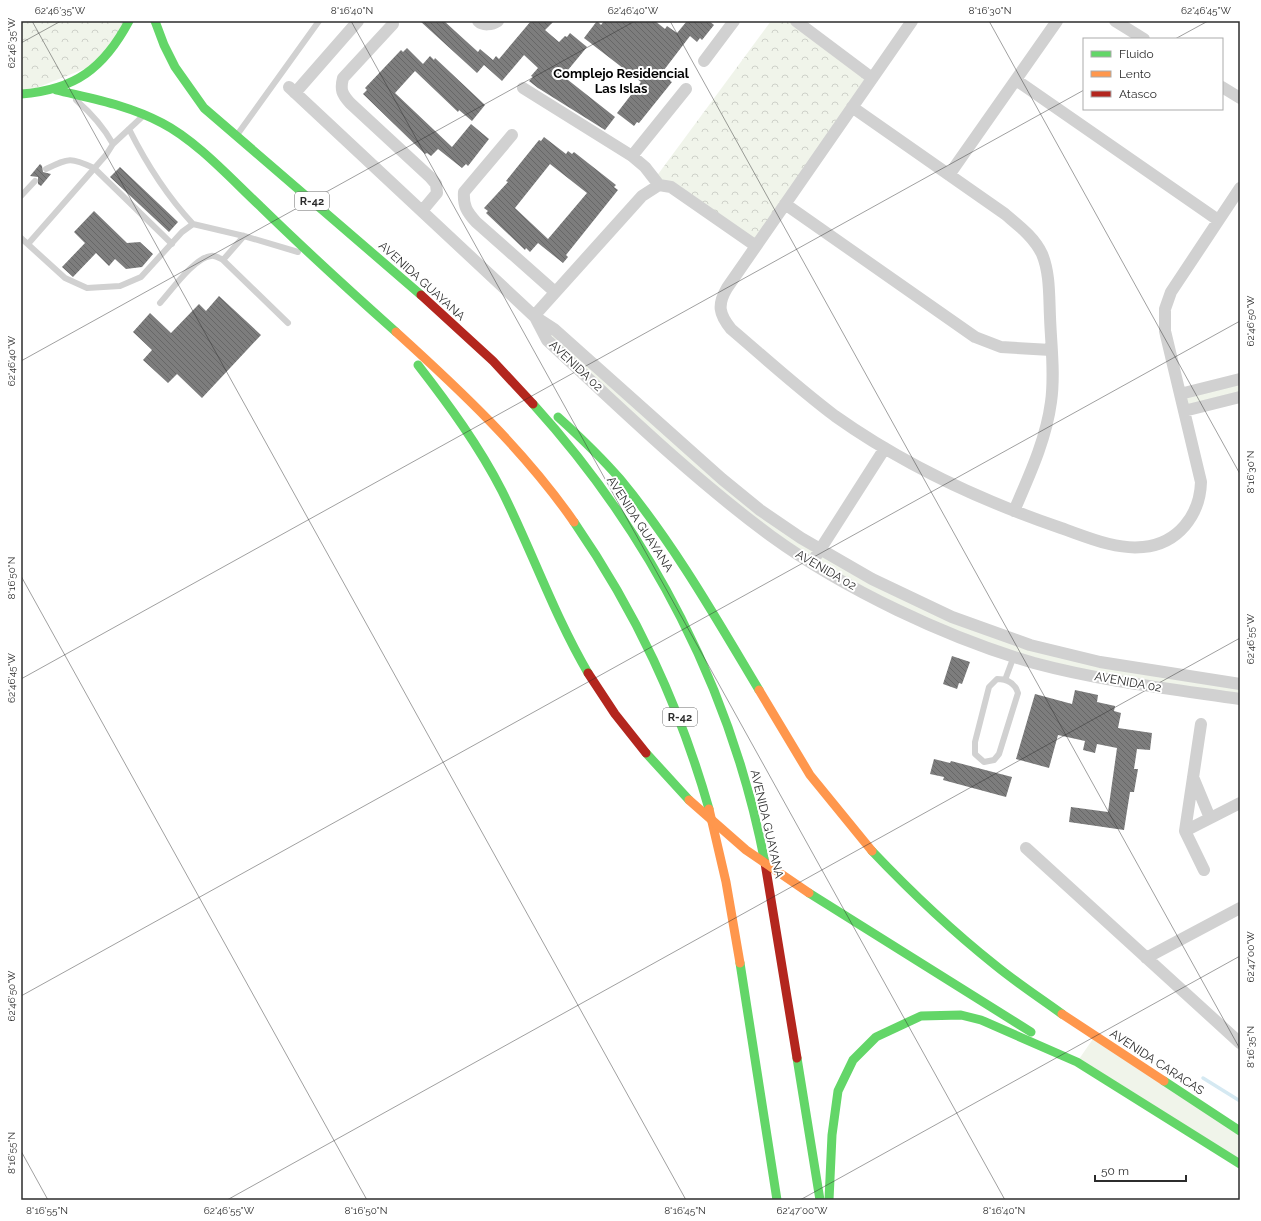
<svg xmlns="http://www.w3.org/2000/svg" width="1261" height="1221" viewBox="0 0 1261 1221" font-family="Raleway,sans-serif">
	<defs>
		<pattern id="forest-crowns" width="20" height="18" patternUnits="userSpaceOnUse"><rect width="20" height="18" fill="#f0f4ea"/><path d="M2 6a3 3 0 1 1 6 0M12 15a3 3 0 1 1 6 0" fill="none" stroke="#ced1c9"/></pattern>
		<pattern id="building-back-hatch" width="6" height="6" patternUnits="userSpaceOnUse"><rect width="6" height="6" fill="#7d7d7d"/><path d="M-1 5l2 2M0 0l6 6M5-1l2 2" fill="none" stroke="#676767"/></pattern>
	</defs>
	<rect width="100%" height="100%" fill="#fff"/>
	<path fill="#f0f4ea" d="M 554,329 L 722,479 L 872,579 L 1030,645 L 1240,684 L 1240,699 L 1115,681 L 944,631 L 772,537 L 547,340 Z
		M 1240,379 L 1240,397 L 1184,411 L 1180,394 Z
		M 1095,1036 L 1240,1131 L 1240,1164 L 1077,1062 Z"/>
	<path fill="url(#forest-crowns)" d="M 21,21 L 129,21 L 102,62 L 21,94 Z
		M 771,21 L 796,21 L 872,78 L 756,246 L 671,187 L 642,196 Z"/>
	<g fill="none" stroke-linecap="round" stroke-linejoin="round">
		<path stroke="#d5e9f2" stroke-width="3.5" d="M 1203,1078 L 1240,1101"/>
	</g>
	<path fill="url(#building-back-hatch)" fill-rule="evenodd" d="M 420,21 L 444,21 L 478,52 L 480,49 L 493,60 L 496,56 L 499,59 L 531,21 L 554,21 L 545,30 L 559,42 L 565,36 L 567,37 L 570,33 L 587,47 L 563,76 L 615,117 L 605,130 L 538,88 L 529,81 L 533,77 L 531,76 L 538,68 L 524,55 L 502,81 L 484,65 L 477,73 Z
		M 597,21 L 601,25 L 604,21 L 655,21 L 665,29 L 667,26 L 677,33 L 687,21 L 709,21 L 714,25 L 702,40 L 700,38 L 697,42 L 690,36 L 664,70 L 673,76 L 670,81 L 672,82 L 639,123 L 637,122 L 634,126 L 617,113 L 641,82 L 584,38 Z
		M 407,48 L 423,64 L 430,56 L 434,60 L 435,58 L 485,105 L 472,121 L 459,110 L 458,112 L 415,71 L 395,93 L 452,147 L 471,124 L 489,139 L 468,166 L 466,164 L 462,168 L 438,149 L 431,156 L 427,153 L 425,154 L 363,94 L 367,90 L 365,88 L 401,50 L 403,52 Z
		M 544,137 L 566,154 L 568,151 L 572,154 L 574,152 L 616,185 L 614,187 L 618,190 L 566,255 L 568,257 L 563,263 L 538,243 L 530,252 L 526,248 L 525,250 L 486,213 L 488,211 L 484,208 L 508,182 L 506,181 L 539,140 L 541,141 ZM 550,164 L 587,193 L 548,239 L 515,208 Z
		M 40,164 L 42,166 L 43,172 L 51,174 L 41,186 L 38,184 L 38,177 L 30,176 Z
		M 120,167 L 178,222 L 169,232 L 110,177 Z
		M 94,211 L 127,243 L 140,242 L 153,254 L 142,267 L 126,269 L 115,259 L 109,266 L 96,253 L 73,277 L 62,267 L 85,243 L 74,232 Z
		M 219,296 L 261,335 L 202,398 L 177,374 L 168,383 L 143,360 L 152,350 L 133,332 L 150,313 L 171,333 L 199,304 L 206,311 Z
		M 952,656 L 970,662 L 962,684 L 959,683 L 957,689 L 943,684 Z
		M 1075,690 L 1098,695 L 1097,702 L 1115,706 L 1114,711 L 1121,713 L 1118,728 L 1152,733 L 1150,750 L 1137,749 L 1134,769 L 1138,769 L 1134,792 L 1130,792 L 1124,830 L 1069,822 L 1071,807 L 1108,812 L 1117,748 L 1097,744 L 1095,753 L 1083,750 L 1085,741 L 1058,735 L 1049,768 L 1016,759 L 1035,694 L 1072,704 Z
		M 934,759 L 950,763 L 951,761 L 1012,777 L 1006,797 L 943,780 L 944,777 L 930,774 Z"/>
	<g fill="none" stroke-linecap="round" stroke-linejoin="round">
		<path stroke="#d1d1d1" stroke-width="6" d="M 129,129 C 147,165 166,195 193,224
			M 237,135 L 319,21
			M 113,144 L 143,116
			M 46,169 C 69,158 70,157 94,168 L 172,244
			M 21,196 L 35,181
			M 21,238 L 65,278 L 87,288 L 120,286 L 141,277 L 182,232 L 193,224 L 244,236 L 298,252
			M 28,244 L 106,155 L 113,144 C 103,126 91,113 76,100
			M 223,260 L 244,236
			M 160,303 C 171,291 195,257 211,256 C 215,255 219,258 223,260 L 288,323
			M 997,679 C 1007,679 1015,683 1018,693 L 999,754 L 994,760 L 984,762 L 975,754 L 975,742 L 989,687 Z
			M 1005,680 L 1014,656"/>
		<path stroke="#d1d1d1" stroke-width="12" d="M 478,21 C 483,26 492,25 498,21
			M 796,21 L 872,78
			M 912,21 L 727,288 C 717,305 719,314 731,329 C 765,358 799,389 835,416 C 904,465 982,501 1061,528 C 1087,537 1116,550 1143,547 C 1178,544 1200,515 1201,482 L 1165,331 L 1165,309 L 1171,292 L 1240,188
			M 1115,21 L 1144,39
			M 393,24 L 343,78 C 340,90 342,94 350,103 L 430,177 L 436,184 L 437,193 L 422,211
			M 704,61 L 734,21
			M 1016,80 L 1218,220
			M 289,87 L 534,316 L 554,329 L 722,479 L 760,510 L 801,538 L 872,579 L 952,617 L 1030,645 L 1100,662 L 1240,684
			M 1222,87 L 1240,98
			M 523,88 L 632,156 L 645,167 L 659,185
			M 295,93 L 358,21
			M 852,107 L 1005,214 C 1019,226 1034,237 1042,254 C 1050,273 1049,296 1050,317 C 1051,345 1055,374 1051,402 C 1046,440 1029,476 1014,511
			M 512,135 L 464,192 C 463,206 467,212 476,222 L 555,292
			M 632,156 L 686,89
			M 949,175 L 1057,21
			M 785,204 L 975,337 L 1001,347 L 1051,350
			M 534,316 L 642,196 L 659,185 L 671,187 L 756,246
			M 535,317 L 547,340 C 619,407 691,477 771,536 C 844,589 947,638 1034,663 C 1101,681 1171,689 1240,699
			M 1180,394 L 1240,379
			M 1184,411 L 1240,397
			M 816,556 L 885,448
			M 1201,724 L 1185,831 L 1204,870
			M 1193,777 L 1210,818
			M 1185,831 L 1240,803
			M 1026,848 L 1240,1043
			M 1146,958 L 1240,908"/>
		<path stroke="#63d668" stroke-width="9" d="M 155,21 L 164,45 L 175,67 L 204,108 L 421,295
			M 56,90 C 93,99 128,105 162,123 C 197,141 232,180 261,207 C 305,250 350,291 396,332
			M 21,94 C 75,90 104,68 129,21
			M 418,365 C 449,405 479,446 502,491 C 532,551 554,615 588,673
			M 533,404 C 651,534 732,691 765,863
			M 558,417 C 580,437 601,457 620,479 C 674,544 716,618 759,690
			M 574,522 C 636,612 679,704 709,809
			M 646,753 L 689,800
			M 872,851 C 911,892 951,930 995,965 C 1017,983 1040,998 1062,1014
			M 809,893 L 1031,1032
			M 740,963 L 777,1200
			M 797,1058 L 820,1200
			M 1077,1062 L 1240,1164
			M 1164,1081 L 1240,1131
			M 829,1200 L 832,1135 L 838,1091 L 853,1060 L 876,1037 L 921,1016 L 961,1015 L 981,1020 L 1077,1062"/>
		<path stroke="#ff974d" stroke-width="9" d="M 396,332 C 460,390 525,451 574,522
			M 759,690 L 810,775 L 872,851
			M 709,809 L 726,882 L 740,963
			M 1062,1014 L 1164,1081"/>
		<path stroke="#b3261e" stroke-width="9" d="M 421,295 L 493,361 L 533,404
			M 588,673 L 615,714 L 646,753
			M 765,863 L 797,1058"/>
		<path stroke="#ff974d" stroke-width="9" d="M 689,800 L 746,850 L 809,893"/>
	</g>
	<path fill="none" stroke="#2c2c2c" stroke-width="1" stroke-opacity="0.45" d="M 32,21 L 686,1200M 351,21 L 1005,1200M 670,21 L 1240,1049M 989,21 L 1240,474M 1175,39 L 1208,21M 21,43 L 61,21M 21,361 L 635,21M 21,576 L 367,1200M 21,679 L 1084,90M 21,996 L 1240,321M 21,1151 L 48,1200M 227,1200 L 1240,638M 800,1200 L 1240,956"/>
	<g text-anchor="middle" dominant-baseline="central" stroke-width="4" stroke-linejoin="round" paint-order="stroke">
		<g fill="#fff" stroke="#6b6b6b" stroke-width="1">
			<rect x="295" y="192" width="34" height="18" rx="3"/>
			<rect x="663" y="708" width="34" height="18" rx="3"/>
		</g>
		<g font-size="11" font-weight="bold" fill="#2c2c2c">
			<text x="312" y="201">R-42</text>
			<text x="680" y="717">R-42</text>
		</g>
		<g font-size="12" fill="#2c2c2c" stroke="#fff">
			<text transform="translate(422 281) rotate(42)">AVENIDA GUAYANA</text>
			<text transform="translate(576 366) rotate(43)">AVENIDA 02</text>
			<text transform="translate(640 524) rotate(57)">AVENIDA GUAYANA</text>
			<text transform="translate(826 570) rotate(30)">AVENIDA 02</text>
			<text transform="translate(1128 682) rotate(10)">AVENIDA 02</text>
			<text transform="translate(767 824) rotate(77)">AVENIDA GUAYANA</text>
			<text transform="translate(1157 1062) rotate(33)">AVENIDA CARACAS</text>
		</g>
		<g font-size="13" font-weight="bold" fill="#000" stroke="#fff">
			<text x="621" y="73">Complejo Residencial<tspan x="621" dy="15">Las Islas</tspan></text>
		</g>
	</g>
	<rect width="1261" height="1221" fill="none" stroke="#ffffff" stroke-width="44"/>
	<rect x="1083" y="38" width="140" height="72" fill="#ffffff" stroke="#ababab"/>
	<rect x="1091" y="51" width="20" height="6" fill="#63d668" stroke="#ababab"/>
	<text x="1119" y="58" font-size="12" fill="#2c2c2c">Fluido</text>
	<rect x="1091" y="71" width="20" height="6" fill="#ff974d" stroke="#ababab"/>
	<text x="1119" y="78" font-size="12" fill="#2c2c2c">Lento</text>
	<rect x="1091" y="91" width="20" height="6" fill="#b3261e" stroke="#ababab"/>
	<text x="1119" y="98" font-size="12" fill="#2c2c2c">Atasco</text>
	<path d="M1095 1175v6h91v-6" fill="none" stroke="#2c2c2c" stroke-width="2"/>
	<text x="1101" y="1175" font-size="12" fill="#2c2c2c" stroke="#ffffff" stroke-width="3" paint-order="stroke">50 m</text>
	<rect x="22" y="22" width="1217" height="1177" fill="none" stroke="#2c2c2c" stroke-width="1.5"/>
	<g font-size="10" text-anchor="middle" fill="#2c2c2c">
		<text x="60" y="14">62°46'35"W</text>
		<text x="352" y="14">8°16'40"N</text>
		<text x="633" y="14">62°46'40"W</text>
		<text x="990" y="14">8°16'30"N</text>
		<text x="1206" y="14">62°46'45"W</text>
		<text transform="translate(11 43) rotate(-90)" y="4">62°46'35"W</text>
		<text transform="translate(1250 321) rotate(-90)" y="4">62°46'50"W</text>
		<text transform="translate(11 361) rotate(-90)" y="4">62°46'40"W</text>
		<text transform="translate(1250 472) rotate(-90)" y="4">8°16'30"N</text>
		<text transform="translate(11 578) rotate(-90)" y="4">8°16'50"N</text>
		<text transform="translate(1250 639) rotate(-90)" y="4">62°46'55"W</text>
		<text transform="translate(11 678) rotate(-90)" y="4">62°46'45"W</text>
		<text transform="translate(1250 957) rotate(-90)" y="4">62°47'00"W</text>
		<text transform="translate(11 996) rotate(-90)" y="4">62°46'50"W</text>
		<text transform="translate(1250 1047) rotate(-90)" y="4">8°16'35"N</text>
		<text transform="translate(11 1153) rotate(-90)" y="4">8°16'55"N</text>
		<text x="47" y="1214">8°16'55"N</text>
		<text x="229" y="1214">62°46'55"W</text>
		<text x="366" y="1214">8°16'50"N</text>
		<text x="685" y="1214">8°16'45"N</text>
		<text x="802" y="1214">62°47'00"W</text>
		<text x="1004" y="1214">8°16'40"N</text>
	</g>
</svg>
